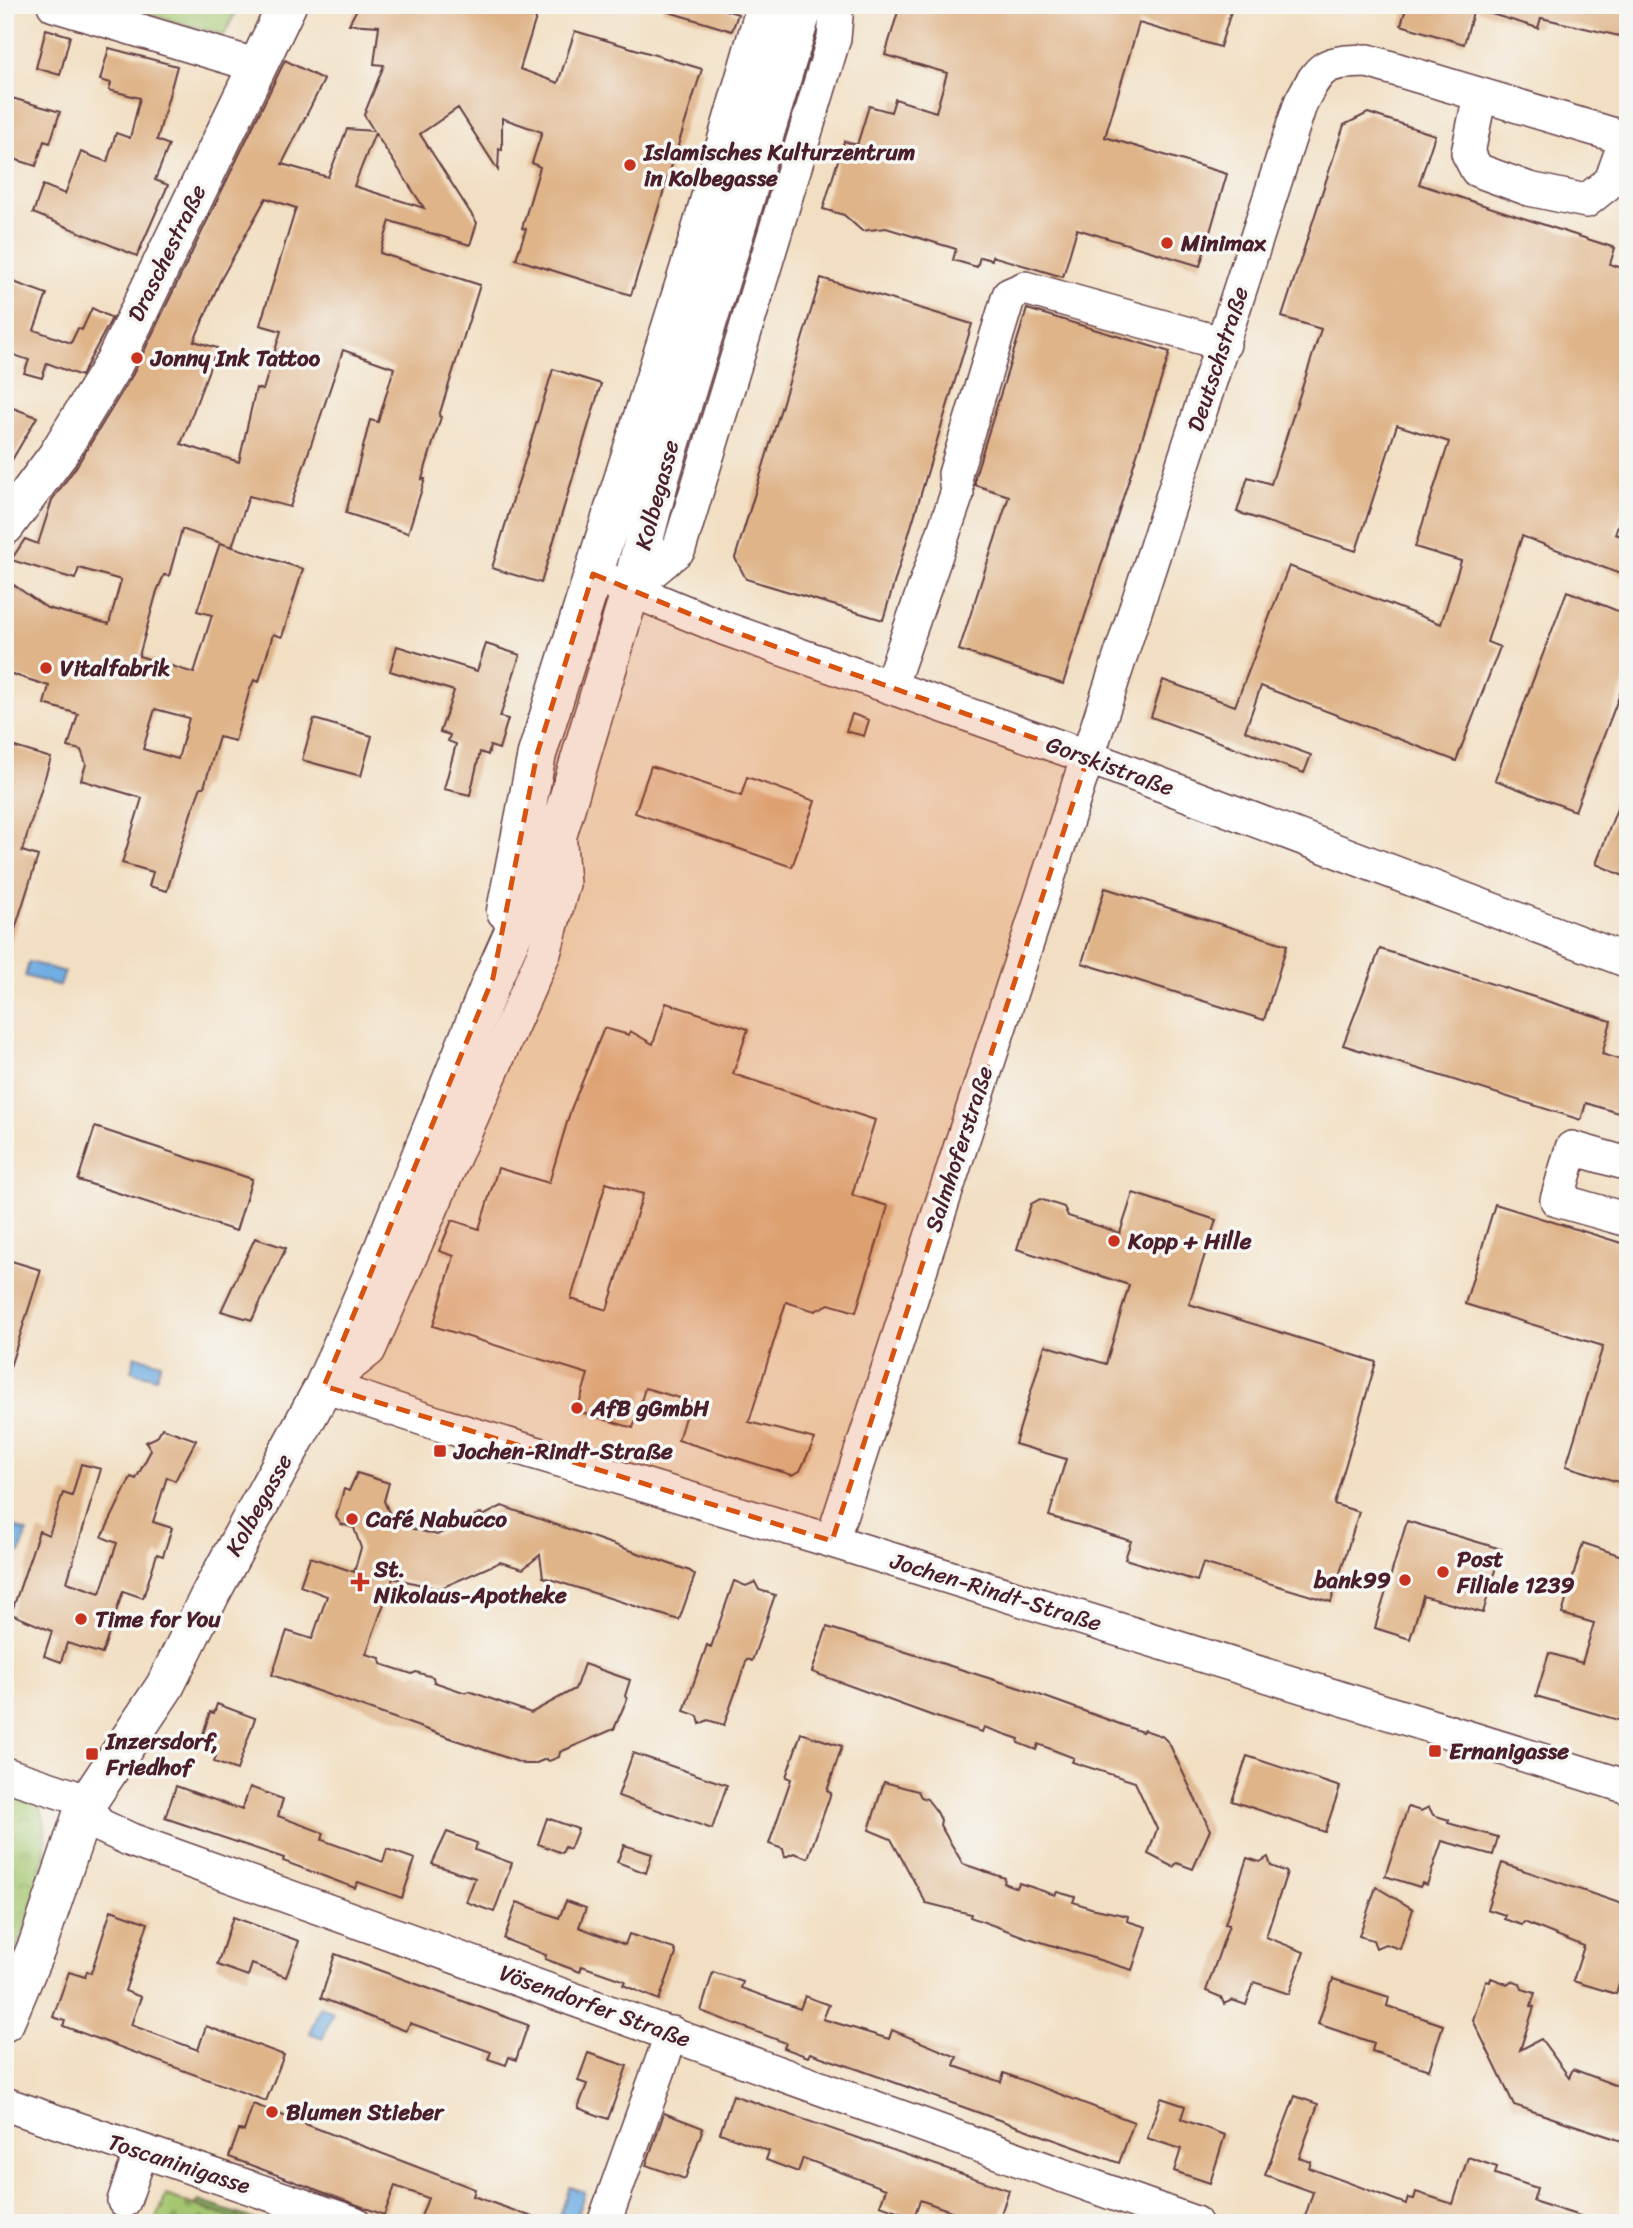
<svg xmlns="http://www.w3.org/2000/svg" width="1633" height="2228" viewBox="0 0 1633 2228" font-family="Sriracha,sans-serif">
	<defs>
		<pattern id="forest-firs" width="22" height="20" patternUnits="userSpaceOnUse" patternTransform="scale(1.75)"><rect width="22" height="20" fill="#83ab62"/><path d="M5 1l3.5 6h-7zM16 11l3.5 6h-7z" fill="#6d8b51"/></pattern>
		<pattern id="cemetery-stones" width="16" height="16" patternUnits="userSpaceOnUse" patternTransform="scale(1.75)"><rect width="16" height="16" fill="#a4c670"/><path d="M2 7V4a2 2 0 0 1 4 0v3zM10 15v-3a2 2 0 0 1 4 0v3z" fill="#88a05c"/></pattern>
		<pattern id="park-crowns" width="20" height="18" patternUnits="userSpaceOnUse" patternTransform="scale(1.75)"><rect width="20" height="18" fill="#a4c670"/><path d="M2 6a3 3 0 1 1 6 0M12 15a3 3 0 1 1 6 0" fill="none" stroke="#88a05c"/></pattern>
	</defs>
	<rect width="100%" height="100%" fill="#f6f6f2"/>
	<filter id="ink" filterUnits="userSpaceOnUse"><feTurbulence type="fractalNoise" baseFrequency=".0143" numOctaves="2"/><feDisplacementMap in="SourceGraphic" scale="14" xChannelSelector="R" yChannelSelector="G"/><feConvolveMatrix kernelMatrix="1 2 1 2 8 2 1 2 1" color-interpolation-filters="sRGB"/></filter>
	<filter id="wash" filterUnits="userSpaceOnUse"><feTurbulence type="fractalNoise" baseFrequency=".00686" numOctaves="4" result="noise"/><feDisplacementMap in="SourceGraphic" scale="28" xChannelSelector="R" yChannelSelector="G"/><feGaussianBlur stdDeviation="1.57" result="paint"/><feColorMatrix in="noise" values="0 0 0 0 0 0 0 0 0 0 0 0 0 0 0 0 0 1.4 0 .05"/><feComposite in="paint" operator="in"/></filter>
	<g filter="url(#wash)">
		<rect width="100%" height="100%" fill="#f2dfc3"/>
		<path fill="#a4c670" stroke="#77724e" stroke-width="2" d="M 116,5 L 239,5 L 224,35 Z"/>
		<path fill="url(#forest-firs)" stroke="#666546" stroke-width="2" d="M 199,2201 L 265,2223 L 245,2223 L 195,2205 Z"/>
		<path fill="url(#cemetery-stones)" stroke="#77724e" stroke-width="2" d="M 166,2195 L 245,2223 L 155,2223 Z"/>
		<path fill="url(#park-crowns)" stroke="#77724e" stroke-width="2" d="M 5,1792 L 38,1804 C 62,1842 23,1937 5,1976 Z"/>
		<path fill="#6fade2" stroke="#5c6686" stroke-width="2" d="M 29,962 L 65,972 L 60,986 L 25,976 Z
			M 135,1356 L 161,1363 L 156,1378 L 131,1371 Z
			M 12,1526 L 27,1532 L 20,1553 L 5,1548 Z
			M 320,2006 L 333,2012 L 323,2038 L 310,2033 Z
			M 570,2187 L 585,2192 L 575,2220 L 560,2215 Z"/>
		<g id="blocks">
			<path fill="#dfb489" fill-rule="evenodd" d="M 359,5 L 540,5 L 520,69 L 558,83 L 575,31 L 702,69 L 631,295 L 516,259 L 526,229 L 522,228 L 540,167 L 532,163 L 542,132 L 502,118 L 502,150 L 499,149 L 498,170 L 458,108 L 420,134 L 477,223 L 470,245 L 390,221 L 380,253 L 480,285 L 439,416 L 441,417 L 422,479 L 425,479 L 408,533 L 346,513 L 370,420 L 378,422 L 394,368 L 343,350 L 290,507 L 249,496 L 232,547 L 182,529 L 169,576 L 164,575 L 157,591 L 139,656 L 194,673 L 212,615 L 197,611 L 220,543 L 303,569 L 282,637 L 273,634 L 259,682 L 254,680 L 250,689 L 235,741 L 219,737 L 204,787 L 201,787 L 191,813 L 167,891 L 149,886 L 153,872 L 122,863 L 142,798 L 81,780 L 86,764 L 81,750 L 68,747 L 78,714 L 44,704 L 49,686 L 5,672 L 5,579 L 47,608 L 109,624 L 121,580 L 79,568 L 75,579 L 11,560 L 25,539 L 38,544 L 52,500 L 76,467 L 133,374 L 285,60 L 324,80 L 282,164 L 328,177 L 347,129 L 374,131 L 364,115 L 384,65 L 374,64 L 379,26 L 349,24 ZM 375,133 L 424,208 L 354,186 ZM 266,198 L 296,208 L 260,325 L 281,331 L 263,390 L 256,388 L 239,462 L 181,444 L 217,348 L 194,341 L 220,281 ZM 155,709 L 189,718 L 178,759 L 143,749 Z
				M 663,5 L 710,5 L 738,14 L 732,31 L 662,10 Z
				M 900,5 L 1233,5 L 1220,47 L 1139,23 L 1105,137 L 1227,174 L 1200,266 L 1077,229 L 1063,277 L 992,256 L 992,260 L 980,257 L 977,267 L 953,260 L 956,249 L 886,228 L 862,231 L 844,215 L 823,209 L 844,141 L 857,145 L 869,106 L 891,112 L 895,99 L 936,112 L 947,73 L 885,55 Z
				M 1407,5 L 1475,5 L 1464,44 L 1401,25 Z
				M 1478,5 L 1628,5 L 1628,38 L 1541,18 L 1538,28 L 1478,10 Z
				M 46,29 L 70,36 L 60,75 L 36,68 Z
				M 109,48 L 177,66 L 157,140 L 169,145 L 155,180 L 168,185 L 137,256 L 33,213 L 43,185 L 65,194 L 81,152 L 107,162 L 116,133 L 130,138 L 140,98 L 109,90 L 111,83 L 100,80 Z
				M 5,96 L 60,112 L 50,143 L 44,141 L 36,166 L 11,158 L 15,144 L 5,141 Z
				M 1368,113 L 1435,135 L 1419,184 L 1615,248 L 1610,264 L 1628,270 L 1628,494 L 1615,534 L 1628,538 L 1628,577 L 1522,536 L 1487,642 L 1500,647 L 1456,761 L 1261,686 L 1245,731 L 1311,755 L 1304,773 L 1151,717 L 1163,680 L 1235,706 L 1289,566 L 1441,624 L 1461,561 L 1415,547 L 1449,442 L 1397,425 L 1356,551 L 1237,512 L 1248,477 L 1271,484 L 1321,329 L 1282,317 L 1344,125 Z
				M 821,278 L 972,324 L 883,620 L 746,579 L 735,558 Z
				M 5,279 L 47,294 L 34,330 L 71,343 L 78,328 L 82,330 L 92,308 L 112,318 L 81,376 L 47,363 L 42,378 L 24,373 L 29,360 L 5,352 Z
				M 1027,309 L 1170,352 L 1063,684 L 959,650 L 1009,496 L 975,485 L 975,476 Z
				M 553,369 L 601,384 L 541,583 L 492,568 Z
				M 5,405 L 37,417 L 5,472 Z
				M 1567,591 L 1628,615 L 1628,673 L 1575,811 L 1495,780 Z
				M 486,644 L 520,655 L 500,717 L 508,719 L 499,749 L 490,746 L 488,755 L 480,752 L 470,795 L 444,789 L 456,744 L 448,741 L 450,735 L 440,732 L 454,691 L 390,671 L 397,646 L 477,671 Z
				M 852,714 L 869,720 L 864,736 L 846,731 Z
				M 314,719 L 372,736 L 361,776 L 302,760 Z
				M 5,744 L 51,758 L 22,851 L 38,856 L 10,945 L 5,944 Z
				M 651,766 L 741,796 L 747,777 L 815,801 L 792,867 L 635,813 Z
				M 1626,785 L 1628,785 L 1628,878 L 1596,864 Z
				M 1105,888 L 1287,945 L 1264,1020 L 1082,963 Z
				M 1380,949 L 1611,1021 L 1602,1054 L 1628,1062 L 1628,1116 L 1586,1103 L 1581,1120 L 1343,1045 Z
				M 666,1003 L 748,1029 L 733,1074 L 875,1120 L 852,1195 L 888,1206 L 856,1312 L 829,1304 L 815,1311 L 786,1302 L 749,1422 L 815,1439 L 800,1471 L 792,1475 L 678,1440 L 690,1401 L 645,1388 L 633,1428 L 577,1411 L 588,1374 L 433,1326 L 454,1256 L 439,1251 L 452,1220 L 479,1229 L 498,1168 L 549,1183 L 571,1109 L 604,1028 L 629,1035 L 630,1031 L 653,1044 ZM 606,1183 L 643,1194 L 607,1310 L 571,1299 Z
				M 95,1127 L 252,1179 L 236,1231 L 78,1180 Z
				M 1133,1193 L 1216,1220 L 1189,1304 L 1376,1362 L 1334,1504 L 1359,1512 L 1331,1602 L 1203,1563 L 1197,1581 L 1125,1559 L 1131,1541 L 1049,1516 L 1066,1459 L 1015,1444 L 1045,1345 L 1106,1364 L 1129,1285 L 1017,1249 L 1031,1204 L 1040,1199 L 1064,1207 L 1068,1216 L 1120,1233 Z
				M 1495,1204 L 1628,1245 L 1628,1485 L 1566,1466 L 1603,1346 L 1465,1304 Z
				M 255,1238 L 286,1248 L 252,1320 L 221,1311 Z
				M 5,1259 L 41,1270 L 9,1370 L 5,1370 Z
				M 162,1428 L 196,1440 L 175,1481 L 167,1477 L 153,1522 L 172,1528 L 163,1556 L 157,1554 L 143,1598 L 123,1591 L 102,1654 L 67,1643 L 61,1662 L 44,1656 L 52,1631 L 11,1614 L 39,1531 L 49,1535 L 63,1493 L 72,1496 L 81,1464 L 101,1469 L 67,1582 L 100,1593 L 117,1543 L 102,1537 L 131,1477 L 136,1479 L 151,1450 L 146,1442 L 157,1437 Z
				M 357,1473 L 389,1483 L 384,1501 L 393,1522 L 409,1528 L 437,1535 L 481,1513 L 483,1516 L 502,1506 L 690,1571 L 695,1575 L 679,1620 L 543,1577 L 540,1555 L 523,1569 L 500,1562 L 439,1589 L 393,1578 L 366,1654 L 380,1658 L 381,1664 L 412,1674 L 416,1672 L 433,1677 L 434,1682 L 466,1693 L 469,1691 L 531,1713 L 575,1689 L 584,1664 L 630,1680 L 625,1696 L 627,1699 L 614,1729 L 560,1752 L 559,1757 L 549,1761 L 546,1759 L 534,1764 L 524,1764 L 272,1675 L 287,1631 L 312,1639 L 327,1596 L 300,1586 L 310,1557 L 354,1572 L 361,1548 L 354,1528 L 341,1524 L 336,1517 L 344,1489 L 349,1491 Z
				M 1407,1521 L 1501,1549 L 1483,1613 L 1423,1596 L 1410,1639 L 1375,1628 Z
				M 1583,1543 L 1628,1558 L 1628,1723 L 1536,1696 L 1549,1653 L 1582,1663 L 1594,1623 L 1562,1614 Z
				M 734,1581 L 746,1586 L 755,1582 L 759,1590 L 775,1595 L 752,1661 L 747,1659 L 724,1725 L 708,1720 L 700,1724 L 698,1716 L 684,1711 L 707,1645 L 711,1647 Z
				M 827,1627 L 1020,1688 L 1142,1732 L 1144,1730 L 1162,1736 L 1169,1743 L 1210,1830 L 1193,1869 L 1177,1863 L 1173,1867 L 1148,1854 L 1157,1829 L 1135,1782 L 1072,1762 L 1074,1758 L 1038,1744 L 1036,1750 L 1018,1743 L 1019,1739 L 984,1727 L 982,1732 L 933,1716 L 812,1672 Z
				M 217,1704 L 255,1718 L 237,1770 L 214,1762 L 218,1750 L 200,1744 L 210,1712 L 214,1713 Z
				M 801,1733 L 842,1746 L 827,1791 L 831,1793 L 808,1858 L 794,1853 L 785,1857 L 783,1849 L 769,1844 L 791,1779 L 786,1777 Z
				M 633,1753 L 727,1785 L 712,1829 L 618,1796 Z
				M 1247,1756 L 1340,1787 L 1325,1832 L 1232,1801 Z
				M 884,1782 L 918,1791 L 921,1797 L 927,1799 L 937,1812 L 941,1820 L 940,1825 L 963,1864 L 1005,1878 L 1004,1883 L 1017,1888 L 1019,1883 L 1055,1895 L 1057,1892 L 1075,1897 L 1073,1902 L 1091,1908 L 1128,1916 L 1127,1921 L 1146,1927 L 1132,1970 L 1025,1937 L 970,1917 L 971,1914 L 926,1903 L 891,1839 L 869,1830 Z
				M 176,1786 L 242,1810 L 250,1787 L 283,1799 L 278,1816 L 324,1833 L 322,1840 L 383,1862 L 387,1849 L 415,1859 L 402,1898 L 358,1882 L 355,1888 L 283,1861 L 284,1858 L 165,1818 Z
				M 1408,1807 L 1421,1811 L 1429,1807 L 1433,1815 L 1449,1820 L 1448,1823 L 1498,1837 L 1493,1855 L 1442,1841 L 1427,1885 L 1422,1883 L 1420,1887 L 1385,1876 Z
				M 547,1818 L 578,1829 L 570,1849 L 565,1847 L 562,1853 L 538,1844 Z
				M 447,1832 L 477,1843 L 475,1850 L 512,1863 L 494,1912 L 466,1902 L 475,1878 L 432,1864 Z
				M 624,1845 L 652,1854 L 646,1873 L 617,1862 Z
				M 1268,1857 L 1271,1866 L 1287,1872 L 1266,1937 L 1304,1952 L 1289,1994 L 1254,1982 L 1246,2005 L 1232,2000 L 1224,2004 L 1221,1997 L 1206,1991 L 1229,1925 L 1225,1924 L 1247,1858 L 1260,1862 Z
				M 1502,1863 L 1628,1906 L 1628,1956 L 1616,1994 L 1573,1981 L 1584,1946 L 1524,1922 L 1522,1925 L 1504,1919 L 1505,1915 L 1487,1909 Z
				M 1376,1887 L 1413,1909 L 1400,1949 L 1385,1944 L 1376,1948 L 1373,1940 L 1359,1936 Z
				M 566,1901 L 586,1908 L 579,1927 L 625,1945 L 629,1934 L 674,1949 L 676,1954 L 659,2000 L 623,1985 L 625,1981 L 582,1966 L 580,1972 L 572,1969 L 545,1959 L 546,1955 L 504,1939 L 517,1902 L 559,1918 Z
				M 111,1910 L 148,1923 L 125,1991 L 141,1997 L 131,2025 L 198,2050 L 206,2026 L 284,2055 L 266,2101 L 63,2026 L 65,2021 L 53,2017 L 69,1972 L 85,1977 L 87,1971 L 91,1973 Z
				M 233,1917 L 299,1941 L 286,1977 L 252,1964 L 248,1976 L 217,1965 Z
				M 335,1954 L 528,2025 L 516,2060 L 509,2057 L 506,2065 L 488,2059 L 491,2052 L 410,2023 L 406,2031 L 321,1998 Z
				M 713,1972 L 743,1982 L 741,1988 L 800,2009 L 805,1996 L 829,2005 L 823,2019 L 889,2039 L 892,2030 L 957,2057 L 954,2065 L 957,2067 L 1001,2082 L 1004,2073 L 1134,2122 L 1119,2163 L 860,2070 L 810,2053 L 808,2057 L 784,2048 L 786,2043 L 701,2011 Z
				M 1491,1978 L 1507,1984 L 1512,1981 L 1520,1983 L 1522,1989 L 1535,1993 L 1531,2006 L 1534,2007 L 1520,2050 L 1541,2039 L 1569,2077 L 1573,2069 L 1628,2090 L 1628,2143 L 1514,2105 L 1473,2020 L 1486,1981 L 1490,1982 Z
				M 1333,1979 L 1389,1997 L 1387,2006 L 1443,2025 L 1429,2070 L 1372,2051 L 1374,2043 L 1318,2024 Z
				M 588,2053 L 627,2066 L 608,2119 L 578,2108 L 587,2084 L 578,2081 Z
				M 733,2095 L 1009,2190 L 998,2223 L 963,2223 L 965,2216 L 920,2200 L 914,2217 L 880,2205 L 886,2189 L 803,2158 L 798,2172 L 766,2160 L 769,2151 L 720,2133 Z
				M 1295,2096 L 1318,2104 L 1299,2158 L 1311,2162 L 1309,2168 L 1406,2204 L 1408,2198 L 1414,2199 L 1416,2192 L 1453,2204 L 1468,2157 L 1497,2167 L 1495,2174 L 1537,2188 L 1533,2201 L 1589,2219 L 1588,2223 L 1323,2223 L 1305,2217 L 1313,2192 L 1265,2175 Z
				M 1161,2098 L 1185,2106 L 1181,2119 L 1225,2135 L 1210,2183 L 1174,2171 L 1181,2149 L 1147,2138 Z
				M 253,2104 L 475,2189 L 473,2196 L 541,2220 L 541,2223 L 431,2223 L 420,2219 L 428,2198 L 395,2186 L 384,2215 L 229,2157 L 239,2130 L 244,2131 Z
				M 664,2113 L 703,2128 L 685,2179 L 646,2165 Z"/>
		</g>
	</g>
	<g filter="url(#ink)">
		<use href="#blocks" fill-opacity="0" stroke="#633c42" stroke-width="2"/>
		<g fill="none" stroke-linecap="round" stroke-linejoin="round">
			<g stroke="#633c42" stroke-width="36">
				<path id="minor" d="M 54,5 L 258,66
					M 1480,95 L 1468,153 L 1477,170 L 1529,189 L 1586,201 L 1611,181 L 1626,139
					M 607,580 L 726,629 L 1088,757 L 1628,961
					M 631,589 L 679,549 L 834,38 L 837,5
					M 890,687 L 957,494 L 955,474 L 1009,295 L 1025,288 L 1224,344
					M 1628,1164 L 1572,1148 L 1557,1200 L 1628,1220
					M 324,1386 L 445,1426 L 832,1541 L 1628,1787
					M 324,1386 L 369,1350 L 544,953 L 563,884 L 559,830
					M 832,1541 L 1301,102 C 1321,64 1324,62 1368,61 L 1628,139
					M 5,1774 L 72,1796 L 85,1806 L 99,1825 L 131,1840 L 1195,2223
					M 5,2104 L 354,2223
					M 124,2201 L 136,2166 L 136,2150
					M 604,2223 L 672,2033"/>
			</g>
			<g stroke="#633c42" stroke-width="41">
				<path id="major" d="M 5,526 L 57,456 L 114,363 L 287,5
					M 506,911 L 537,754 L 694,254 L 766,5
					M 5,2022 L 38,1944 L 85,1806 L 165,1686 L 211,1593 L 324,1386 L 371,1279 L 493,978 L 559,830 L 631,589 L 661,475 L 804,5"/>
			</g>
			<use href="#minor" stroke="#fff" stroke-width="33"/>
			<use href="#major" stroke="#fff" stroke-width="38"/>
		</g>
	</g>
	<path fill="#d8530f" fill-opacity="0.2" stroke="#d8530f" stroke-width="5" stroke-dasharray="14 9" stroke-linejoin="round" d="M 593,574 L 726,629 L 1088,757 L 832,1541 L 324,1386 L 493,978 L 537,754 Z"/>
	<g fill="#c8321e" stroke="#f6f6f2" stroke-width="2.5">
		<circle cx="630" cy="165" r="7"/>
		<circle cx="1167" cy="243" r="7"/>
		<circle cx="137" cy="358" r="7"/>
		<circle cx="46" cy="668" r="7"/>
		<circle cx="1114" cy="1241" r="7"/>
		<circle cx="577" cy="1408" r="7"/>
		<rect x="433" y="1444" width="14" height="14" rx="3.5"/>
		<circle cx="352" cy="1519" r="7"/>
		<circle cx="1443" cy="1572" r="7"/>
		<circle cx="1405" cy="1580" r="7"/>
		<path d="M356.5 1571.5h7v7h7v7h-7v7h-7v-7h-7v-7h7z"/>
		<circle cx="81" cy="1619" r="7"/>
		<rect x="1428" y="1744" width="14" height="14" rx="3.5"/>
		<rect x="85" y="1747" width="14" height="14" rx="3.5"/>
		<circle cx="272" cy="2112" r="7"/>
	</g>
	<g text-anchor="middle" dominant-baseline="central" stroke-width="7" stroke-linejoin="round" paint-order="stroke">
		<g font-size="23" font-weight="bold" fill="#4a1f2b" stroke="#f6f6f2" text-anchor="start">
			<text x="644" y="152">Islamisches Kulturzentrum<tspan x="644" dy="26">in Kolbegasse</tspan></text>
			<text x="1181" y="243">Minimax</text>
			<text x="151" y="358">Jonny Ink Tattoo</text>
			<text x="60" y="668">Vitalfabrik</text>
			<text x="1128" y="1241">Kopp + Hille</text>
			<text x="591" y="1408">AfB gGmbH</text>
			<text x="454" y="1451">Jochen-Rindt-Straße</text>
			<text x="366" y="1519">Café Nabucco</text>
			<text x="1457" y="1559">Post<tspan x="1457" dy="26">Filiale 1239</tspan></text>
			<text x="374" y="1569">St.<tspan x="374" dy="26">Nikolaus-Apotheke</tspan></text>
			<text x="1391" y="1580" text-anchor="end">bank99</text>
			<text x="95" y="1619">Time for You</text>
			<text x="106" y="1741">Inzersdorf,<tspan x="106" dy="26">Friedhof</tspan></text>
			<text x="1449" y="1751">Ernanigasse</text>
			<text x="286" y="2112">Blumen Stieber</text>
		</g>
		<g font-size="23" fill="#4a1f2b" stroke="#f6f6f2">
			<text transform="translate(167 253) rotate(-64)">Draschestraße</text>
			<text transform="translate(1218 359) rotate(-72)">Deutschstraße</text>
			<text transform="translate(657 495) rotate(-75)">Kolbegasse</text>
			<text transform="translate(1110 766) rotate(20)">Gorskistraße</text>
			<text transform="translate(959 1149) rotate(-72)">Salmhoferstraße</text>
			<text transform="translate(259 1505) rotate(-61)">Kolbegasse</text>
			<text transform="translate(996 1592) rotate(17)">Jochen-Rindt-Straße</text>
			<text transform="translate(595 2006) rotate(20)">Vösendorfer Straße</text>
			<text transform="translate(179 2164) rotate(18)">Toscaninigasse</text>
		</g>
	</g>
	<rect width="1633" height="2228" fill="none" stroke="#f6f6f2" stroke-width="28"/>
</svg>
